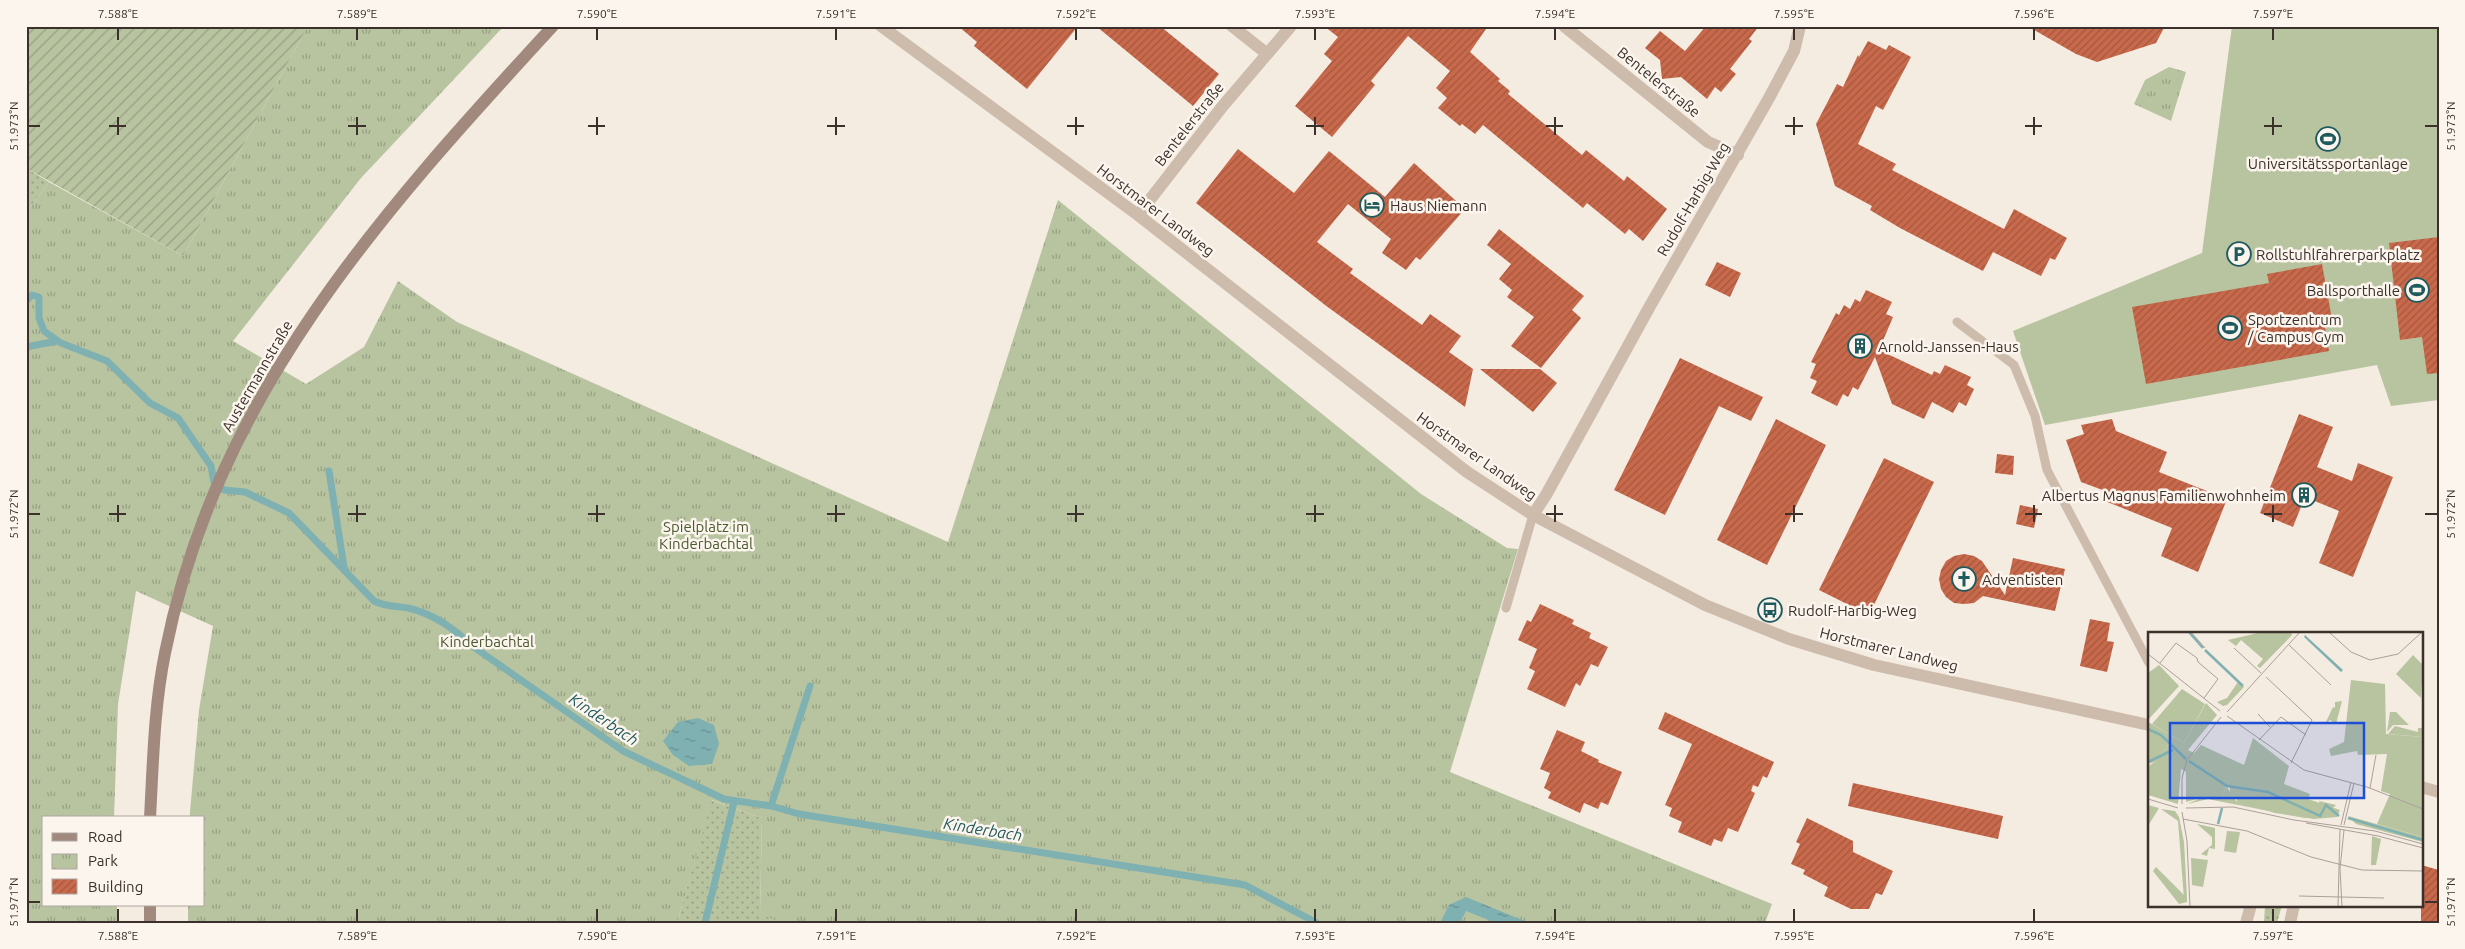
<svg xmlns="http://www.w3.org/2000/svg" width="2465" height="949" viewBox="0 0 2465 949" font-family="Ubuntu,sans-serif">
	<defs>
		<pattern id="grass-dots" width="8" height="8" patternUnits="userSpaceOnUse" patternTransform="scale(1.25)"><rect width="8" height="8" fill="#b8c4a0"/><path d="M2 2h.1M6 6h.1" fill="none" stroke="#97a083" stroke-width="1.8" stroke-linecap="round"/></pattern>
		<pattern id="park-tufts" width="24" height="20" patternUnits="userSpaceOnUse" patternTransform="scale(1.25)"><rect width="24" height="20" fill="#b8c4a0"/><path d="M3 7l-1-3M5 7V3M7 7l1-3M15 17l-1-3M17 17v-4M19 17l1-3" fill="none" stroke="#97a083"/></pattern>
		<pattern id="garden-furrows" width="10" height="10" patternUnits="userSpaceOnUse" patternTransform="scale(1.25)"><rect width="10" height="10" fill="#b8c4a0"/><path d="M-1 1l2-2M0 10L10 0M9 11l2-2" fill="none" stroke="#97a083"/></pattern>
		<pattern id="water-ripples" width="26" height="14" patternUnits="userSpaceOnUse" patternTransform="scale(1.25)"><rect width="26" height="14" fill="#7fb0b2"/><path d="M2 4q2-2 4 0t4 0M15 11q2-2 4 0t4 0" fill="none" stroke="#699091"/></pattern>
		<pattern id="building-hatch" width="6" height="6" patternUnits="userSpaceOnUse" patternTransform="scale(1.25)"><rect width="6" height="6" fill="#c8694b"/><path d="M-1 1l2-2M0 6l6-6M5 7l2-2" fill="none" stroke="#a4573f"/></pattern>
	</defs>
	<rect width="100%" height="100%" fill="#f4ebe1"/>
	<path fill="url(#grass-dots)" d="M 26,168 L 49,182 L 26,213 Z
		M 711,800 L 762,818 L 760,913 L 782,923 L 677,923 Z
		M 2265,905 L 2282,905 L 2277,923 L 2264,923 Z"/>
	<path fill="url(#park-tufts)" d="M 308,26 L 504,26 L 361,178 L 233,341 L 306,384 L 364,347 L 398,281 L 457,322 L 948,542 L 1058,200 L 1421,494 L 1507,548 L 1518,549 L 1450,772 L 1772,904 L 1765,923 L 782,923 L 760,914 L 762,818 L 712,800 L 677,923 L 188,923 L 188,905 L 204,905 L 204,818 L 190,818 L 190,812 L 199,710 L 213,626 L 136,591 L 118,704 L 114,818 L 44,818 L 44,905 L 117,905 L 117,923 L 26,923 L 26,213 L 49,182 L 183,256 Z
		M 2169,67 L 2186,72 L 2171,121 L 2134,104 L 2145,80 Z"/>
	<path fill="url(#garden-furrows)" d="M 26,26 L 308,26 L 183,256 L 26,168 Z"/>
	<path fill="#b8c4a0" d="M 2232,26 L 2439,26 L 2439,400 L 2391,406 L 2377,365 L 2045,425 L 2013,331 L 2202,253 Z"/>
	<path fill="url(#water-ripples)" d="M 698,718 L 714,725 L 719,744 L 712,764 L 689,766 L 673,755 L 663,741 L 678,722 Z
		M 1466,897 L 1530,923 L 1496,923 L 1466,911 L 1460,923 L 1440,923 L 1449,905 Z"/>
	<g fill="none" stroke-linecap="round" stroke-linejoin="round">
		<path stroke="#7fb0b2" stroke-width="7" d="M 26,301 L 32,295 L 39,297 L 39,318 L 44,331 L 61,343 L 107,361 L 150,403 L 178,418 L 211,466 L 214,482 L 224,490 L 245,492 L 289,513 L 374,601 C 386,607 395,606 408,608 C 435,614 455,630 475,648 L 623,751 L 724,799 L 771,806 L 799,814 L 1245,885 L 1317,923
			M 26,347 L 57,341
			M 329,471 L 344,567
			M 771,806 L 810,686
			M 705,923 L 734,802"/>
	</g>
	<path fill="url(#building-hatch)" d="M 958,26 L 1078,26 L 1027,89 L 974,46 L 977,42 Z
		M 1096,26 L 1160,26 L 1219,74 L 1193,106 Z
		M 1324,26 L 1488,26 L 1470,52 L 1500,79 L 1498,81 L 1510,91 L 1508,94 L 1582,155 L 1586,150 L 1624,181 L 1627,176 L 1667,209 L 1643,241 L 1629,229 L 1625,234 L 1587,203 L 1583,208 L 1483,125 L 1475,134 L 1462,124 L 1460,126 L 1438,108 L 1447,98 L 1436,88 L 1450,71 L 1408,36 L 1371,81 L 1375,85 L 1332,137 L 1295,106 L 1332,61 L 1324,54 L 1338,37 Z
		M 1706,26 L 1759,26 L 1749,39 L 1752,41 L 1730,69 L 1736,74 L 1721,92 L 1715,87 L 1707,99 L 1681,77 L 1662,79 L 1660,60 L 1645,48 L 1660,31 L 1685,51 Z
		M 2027,26 L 2165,26 L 2156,43 L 2097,62 L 2076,54 Z
		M 1868,41 L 1886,50 L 1889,45 L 1911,57 L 1883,110 L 1876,106 L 1858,144 L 1896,164 L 1892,170 L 2004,229 L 2014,209 L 2067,238 L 2055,260 L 2050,258 L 2041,276 L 1993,252 L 1983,271 L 1900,228 L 1870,210 L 1872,206 L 1835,186 L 1816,124 L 1837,84 L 1843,87 L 1858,55 L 1859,57 Z
		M 1238,149 L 1294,193 L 1329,151 L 1385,197 L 1414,163 L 1465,209 L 1420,260 L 1416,257 L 1406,270 L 1382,253 L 1391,239 L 1348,204 L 1317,242 L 1353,269 L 1350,273 L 1422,325 L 1430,314 L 1461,336 L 1449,352 L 1473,369 L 1465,407 L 1325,305 L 1196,203 Z
		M 1499,229 L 1584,296 L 1572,310 L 1581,318 L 1541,368 L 1511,346 L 1534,317 L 1507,297 L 1512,290 L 1499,279 L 1511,264 L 1487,245 Z
		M 2439,237 L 2439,373 L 2427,374 L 2422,337 L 2400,340 L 2389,243 Z
		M 1717,262 L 1741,273 L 1730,297 L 1705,285 Z
		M 2322,264 L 2332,319 L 2324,321 L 2329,351 L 2146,384 L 2132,307 L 2269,283 L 2267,274 Z
		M 1866,290 L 1892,302 L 1886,314 L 1893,317 L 1879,350 L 1932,375 L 1934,371 L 1940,374 L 1945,365 L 1971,377 L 1967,385 L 1974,389 L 1966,406 L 1959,402 L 1953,413 L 1932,402 L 1924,419 L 1892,404 L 1875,357 L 1858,390 L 1853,387 L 1848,397 L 1843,394 L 1837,406 L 1811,393 L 1817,381 L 1810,378 L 1816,364 L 1811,362 L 1836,313 L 1839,315 L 1844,305 L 1850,309 L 1855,299 L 1860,302 Z
		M 1680,358 L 1763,397 L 1751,421 L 1719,406 L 1665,515 L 1614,490 Z
		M 1480,369 L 1540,369 L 1557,383 L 1533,412 Z
		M 2299,414 L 2333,427 L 2317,467 L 2352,481 L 2358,463 L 2393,477 L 2353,577 L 2319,563 L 2339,511 L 2305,497 L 2293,527 L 2260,513 Z
		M 1776,419 L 1826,445 L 1767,565 L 1717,540 Z
		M 2112,419 L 2116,431 L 2167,452 L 2159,472 L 2227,499 L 2198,572 L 2161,556 L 2172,528 L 2105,501 L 2108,492 L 2081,482 L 2066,440 L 2084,434 L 2081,425 Z
		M 1997,454 L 2014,456 L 2013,475 L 1995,473 Z
		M 1884,458 L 1934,482 L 1869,615 L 1819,590 Z
		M 2020,505 L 2038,509 L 2034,528 L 2016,524 Z
		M 1964,554 L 1974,556 L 1982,561 L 2005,595 L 2013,558 L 2065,569 L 2055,611 L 1983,596 L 1974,603 L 1964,604 L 1954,603 L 1946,597 L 1941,589 L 1939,579 L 1941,570 L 1946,561 L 1954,556 Z
		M 1540,604 L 1574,620 L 1572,624 L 1591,633 L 1589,638 L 1608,647 L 1598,667 L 1591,664 L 1580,686 L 1576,683 L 1565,707 L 1527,689 L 1535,671 L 1529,668 L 1537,649 L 1518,640 L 1527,620 L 1531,622 Z
		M 2090,619 L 2110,623 L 2107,641 L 2114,642 L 2107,672 L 2080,666 Z
		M 1665,712 L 1774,762 L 1767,778 L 1763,776 L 1758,787 L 1753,785 L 1751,791 L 1755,793 L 1738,832 L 1728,828 L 1722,842 L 1714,839 L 1711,846 L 1678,832 L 1682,822 L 1669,816 L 1672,808 L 1665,805 L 1692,744 L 1658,729 Z
		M 1557,730 L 1585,742 L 1581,751 L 1599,760 L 1598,762 L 1622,772 L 1608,805 L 1601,802 L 1598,809 L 1584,803 L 1580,813 L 1548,798 L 1551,792 L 1544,788 L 1550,773 L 1540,769 Z
		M 1853,783 L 2003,816 L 1998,839 L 1848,806 Z
		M 1807,818 L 1853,841 L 1853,852 L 1893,871 L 1882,895 L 1876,893 L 1869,909 L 1851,909 L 1824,896 L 1828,887 L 1803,874 L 1805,870 L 1791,864 L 1800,844 L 1796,842 Z
		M 2421,865 L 2439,870 L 2439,923 L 2421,923 Z"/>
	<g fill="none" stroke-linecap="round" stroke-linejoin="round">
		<path stroke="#cdbbac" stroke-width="9" d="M 1957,322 L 2014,365 L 2035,416 L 2047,470 L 2149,663
			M 1506,608 L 1533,515"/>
		<path stroke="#cdbbac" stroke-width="12" d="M 881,26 L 1138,215 L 1467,472 L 1533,515 L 1705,605 L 1789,639 L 1874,665 L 2149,725
			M 1232,26 L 1266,53
			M 1564,26 L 1708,142 L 1738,155
			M 1138,215 L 1222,107 L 1291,26
			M 1533,515 L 1546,495 L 1650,306 L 1769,98 L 1794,51 L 1800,26
			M 2421,787 L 2439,792
			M 2246,923 L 2251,905
			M 2290,923 L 2294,905"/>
		<path stroke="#a18a7d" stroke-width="12" d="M 150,818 C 153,763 154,707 165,653 C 216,395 381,213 553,26
			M 150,905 L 150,923"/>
	</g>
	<path fill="none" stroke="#3b302b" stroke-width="2" d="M 118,28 L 118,40M 357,28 L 357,40M 597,28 L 597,40M 836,28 L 836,40M 1076,28 L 1076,40M 1315,28 L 1315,40M 1555,28 L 1555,40M 1794,28 L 1794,40M 2034,28 L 2034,40M 2273,28 L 2273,40M 118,117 L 118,135M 357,117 L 357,135M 597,117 L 597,135M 836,117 L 836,135M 1076,117 L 1076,135M 1315,117 L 1315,135M 1555,117 L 1555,135M 1794,117 L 1794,135M 2034,117 L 2034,135M 2273,117 L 2273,135M 28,126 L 40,126M 109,126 L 126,126M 348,126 L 366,126M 588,126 L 605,126M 827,126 L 845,126M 1067,126 L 1084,126M 1306,126 L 1324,126M 1546,126 L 1563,126M 1785,126 L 1803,126M 2025,126 L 2042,126M 2264,126 L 2282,126M 2425,126 L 2438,126M 118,505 L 118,522M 357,505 L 357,522M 597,505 L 597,522M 836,505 L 836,522M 1076,505 L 1076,522M 1315,505 L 1315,522M 1555,505 L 1555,522M 1794,505 L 1794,522M 2034,505 L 2034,522M 2273,505 L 2273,522M 28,514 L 40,514M 109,514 L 126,514M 348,514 L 366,514M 588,514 L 605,514M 827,514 L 845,514M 1067,514 L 1084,514M 1306,514 L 1324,514M 1546,514 L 1563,514M 1785,514 L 1803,514M 2025,514 L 2042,514M 2264,514 L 2282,514M 2425,514 L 2438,514M 28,902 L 40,902M 2425,902 L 2438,902M 118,909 L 118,922M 357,909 L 357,922M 597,909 L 597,922M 836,909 L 836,922M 1076,909 L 1076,922M 1315,909 L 1315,922M 1555,909 L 1555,922M 1794,909 L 1794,922M 2034,909 L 2034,922M 2273,909 L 2273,922"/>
	<defs>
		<g id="stadium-ring" transform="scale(1.25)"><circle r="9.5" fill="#fbf5ee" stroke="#1f5a5e" stroke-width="1.5"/><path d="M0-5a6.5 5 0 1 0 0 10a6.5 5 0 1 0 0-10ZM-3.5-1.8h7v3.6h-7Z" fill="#1f5a5e"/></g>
		<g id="hotel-ring" transform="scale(1.25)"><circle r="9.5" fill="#fbf5ee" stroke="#1f5a5e" stroke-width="1.5"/><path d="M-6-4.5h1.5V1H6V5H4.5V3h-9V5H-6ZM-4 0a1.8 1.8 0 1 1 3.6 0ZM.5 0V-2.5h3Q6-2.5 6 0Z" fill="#1f5a5e"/></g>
		<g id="parking-ring" transform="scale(1.25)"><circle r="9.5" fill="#fbf5ee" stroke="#1f5a5e" stroke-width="1.5"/><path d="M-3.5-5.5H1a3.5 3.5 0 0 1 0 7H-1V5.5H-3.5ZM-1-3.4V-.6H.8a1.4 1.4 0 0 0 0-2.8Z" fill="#1f5a5e"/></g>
		<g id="building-ring" transform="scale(1.25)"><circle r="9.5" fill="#fbf5ee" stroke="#1f5a5e" stroke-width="1.5"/><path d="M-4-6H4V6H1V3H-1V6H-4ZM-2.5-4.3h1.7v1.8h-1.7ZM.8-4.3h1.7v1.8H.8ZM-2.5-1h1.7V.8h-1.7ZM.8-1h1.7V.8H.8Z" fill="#1f5a5e"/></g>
		<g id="church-ring" transform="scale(1.25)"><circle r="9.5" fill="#fbf5ee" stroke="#1f5a5e" stroke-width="1.5"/><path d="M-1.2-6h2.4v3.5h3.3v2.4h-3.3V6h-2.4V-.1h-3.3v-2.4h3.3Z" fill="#1f5a5e"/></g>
		<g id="bus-ring" transform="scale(1.25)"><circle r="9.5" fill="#fbf5ee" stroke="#1f5a5e" stroke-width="1.5"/><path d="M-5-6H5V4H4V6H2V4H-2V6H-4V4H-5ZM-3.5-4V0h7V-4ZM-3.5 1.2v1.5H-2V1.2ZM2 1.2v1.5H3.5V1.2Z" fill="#1f5a5e"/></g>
	</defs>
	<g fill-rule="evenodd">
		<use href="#stadium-ring" x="2328" y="139"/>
		<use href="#hotel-ring" x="1372" y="205"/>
		<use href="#parking-ring" x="2239" y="254"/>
		<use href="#stadium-ring" x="2417" y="290"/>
		<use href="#stadium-ring" x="2230" y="328"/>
		<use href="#building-ring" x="1860" y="346"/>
		<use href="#building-ring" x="2304" y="495"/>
		<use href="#church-ring" x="1964" y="579"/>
		<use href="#bus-ring" x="1770" y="610"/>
	</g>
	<g text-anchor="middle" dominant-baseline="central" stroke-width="5" stroke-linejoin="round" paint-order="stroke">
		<g font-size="15" fill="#3b302b" stroke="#fbf5ee">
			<text transform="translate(1659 82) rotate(39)">Bentelerstraße</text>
			<text transform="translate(1189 124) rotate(-52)">Bentelerstraße</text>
			<text transform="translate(1693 199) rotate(-60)">Rudolf-Harbig-Weg</text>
			<text transform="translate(1156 210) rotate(37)">Horstmarer Landweg</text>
			<text transform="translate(257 376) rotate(-60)">Austermannstraße</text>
			<text transform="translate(1477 456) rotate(35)">Horstmarer Landweg</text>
			<text transform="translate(1889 649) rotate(14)">Horstmarer Landweg</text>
		</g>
		<g font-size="15" fill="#3b302b" stroke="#fbf5ee" text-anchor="start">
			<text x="2328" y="163" text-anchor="middle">Universitätssportanlage</text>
			<text x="1390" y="205">Haus Niemann</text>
			<text x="2256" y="254">Rollstuhlfahrerparkplatz</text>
			<text x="2400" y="290" text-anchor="end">Ballsporthalle</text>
			<text x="2248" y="319">Sportzentrum<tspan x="2248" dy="17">/ Campus Gym</tspan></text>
			<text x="1878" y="346">Arnold-Janssen-Haus</text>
			<text x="2286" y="495" text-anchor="end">Albertus Magnus Familienwohnheim</text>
			<text x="1982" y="579">Adventisten</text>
			<text x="1788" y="610">Rudolf-Harbig-Weg</text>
		</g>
		<g font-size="15" fill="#4a5a2e" stroke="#fbf5ee">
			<text x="706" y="526">Spielplatz im<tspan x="706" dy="17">Kinderbachtal</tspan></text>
			<text x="487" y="641">Kinderbachtal</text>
		</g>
		<g font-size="16" font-style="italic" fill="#1f5a5e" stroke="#fbf5ee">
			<text transform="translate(604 719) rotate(34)">Kinderbach</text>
			<text transform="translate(983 829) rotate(9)">Kinderbach</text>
		</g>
	</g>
	<g transform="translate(2148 632)">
		<rect width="275" height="275" fill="#f4ebe1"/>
		<path d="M 114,0 L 143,0 L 144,3 L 112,36 L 109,34 L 115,27 L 93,8 L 88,14 L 80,8 ZM 242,80 L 248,80 L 261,93 L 245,93 L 239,100 ZM 0,90 L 26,105 L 7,130 L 0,132 ZM 247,94 L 270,100 L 270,96 L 275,96 L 275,105 L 240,102 ZM 78,154 L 89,170 L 150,183 L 163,181 L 172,173 L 171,169 L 188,173 L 184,177 L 188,182 L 157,186 L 60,167 L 39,172 L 53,166 L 74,167 ZM 0,173 L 11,176 L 0,194 ZM 13,177 L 27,179 L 31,185 L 36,210 L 39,266 L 36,267 L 30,189 ZM 200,184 L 275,205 L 275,210 L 208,192 ZM 49,192 L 67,196 L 67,217 L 61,216 L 59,224 L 53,222 L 64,213 L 64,205 ZM 79,199 L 92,200 L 88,221 L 76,219 ZM 43,226 L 60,228 L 55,255 L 44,253 Z" fill="#b8c4a0"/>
		<path d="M 90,50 L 96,55 L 79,73 L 75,74 L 69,70 L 79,66 ZM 8,235 L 39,266 L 39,270 L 31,272 L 5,239 Z" fill="#b8c4a0"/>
		<path d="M 265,23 L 275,33 L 273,66 L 248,42 ZM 194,69 L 188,92 L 182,88 L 177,92 L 185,75 L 187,76 L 187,70 ZM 58,71 L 69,83 L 40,118 L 46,121 L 53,113 L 96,133 L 105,106 L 141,134 L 136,152 L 162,162 L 160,167 L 192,178 L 189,185 L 166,187 L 127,181 L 89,170 L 89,166 L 82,163 L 82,155 L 78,154 L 74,167 L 53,166 L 38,170 L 38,140 L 33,137 L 30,172 L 0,163 L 0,134 L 7,130 L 26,105 L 36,111 Z" fill="#b8c4a0"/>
		<path d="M 11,33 L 31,54 L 0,88 L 0,41 ZM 34,57 L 57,72 L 36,111 L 4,92 ZM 224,204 L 233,207 L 228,233 L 223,233 Z" fill="#b8c4a0"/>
		<path d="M 203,48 L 237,52 L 238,102 L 275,105 L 275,205 L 229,192 L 242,162 L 233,159 L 239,122 L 210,123 L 209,119 L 183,124 L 181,117 L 196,110 Z" fill="#b8c4a0"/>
		<path d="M 157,3 L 195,38 L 193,40 L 156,5 Z" fill="#7fb0b2"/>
		<path fill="none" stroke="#7fb0b2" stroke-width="2.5" d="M 41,0 L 55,16M 57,18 L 95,54M 0,97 L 13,103 L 38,127M 41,129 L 79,154 L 120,160 L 172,184 L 178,173 L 191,184M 0,130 L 25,118M 200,186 L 275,208M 70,192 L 74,176"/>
		<path fill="none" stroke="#aaa098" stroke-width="1" d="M 43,0 L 57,16M 181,0 L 203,20 L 222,28 L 250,22 L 274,0M 141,13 L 183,53M 86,16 L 113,41M 0,22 L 72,79M 12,31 L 28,11 L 49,26 L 50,30 L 70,47 L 56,66M 118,45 L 164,88 L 143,131M 79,80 L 152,0M 110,82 L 122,95M 79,84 L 156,138 L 219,155 L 275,177M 111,108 L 133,85 L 158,103M 222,156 L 228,123M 0,167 L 30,176M 34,172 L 34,146 L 39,128 L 73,85M 38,176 L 85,175 L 146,188 L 227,199 L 275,212M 34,180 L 39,209 L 42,275M 35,187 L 99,199 L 163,225 L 214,238 L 275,239M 158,191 L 230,204 L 275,216M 193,193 L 203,150M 196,193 L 206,151M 151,264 L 236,266M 190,275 L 192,197M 194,275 L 192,237 L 196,198"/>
		<path fill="#1d4ed8" fill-opacity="0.15" stroke="#1d4ed8" stroke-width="2.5" d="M 22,91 L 216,91 L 216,166 L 22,166 Z"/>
		<rect width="275" height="275" fill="none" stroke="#3b302b" stroke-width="2.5"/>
	</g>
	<rect width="2465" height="949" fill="none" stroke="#fbf5ee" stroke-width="55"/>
	<rect x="42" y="816" width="162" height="90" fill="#fbf5ee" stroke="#aea6a0"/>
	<rect x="52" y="833" width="25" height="8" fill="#a18a7d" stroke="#aea6a0"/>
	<text x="88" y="842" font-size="15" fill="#3b302b">Road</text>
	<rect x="52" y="854" width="25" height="15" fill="url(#park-tufts)" stroke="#aea6a0"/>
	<text x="88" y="866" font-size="15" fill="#3b302b">Park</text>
	<rect x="52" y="879" width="25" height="15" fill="url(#building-hatch)" stroke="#aea6a0"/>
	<text x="88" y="892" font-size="15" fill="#3b302b">Building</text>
	<rect x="28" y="28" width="2410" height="894" fill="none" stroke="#3b302b" stroke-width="2"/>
	<g font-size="12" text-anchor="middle" fill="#3b302b">
		<text x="118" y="18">7.588°E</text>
		<text x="357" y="18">7.589°E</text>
		<text x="597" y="18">7.590°E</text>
		<text x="836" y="18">7.591°E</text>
		<text x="1076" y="18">7.592°E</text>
		<text x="1315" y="18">7.593°E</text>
		<text x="1555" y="18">7.594°E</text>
		<text x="1794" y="18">7.595°E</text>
		<text x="2034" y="18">7.596°E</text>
		<text x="2273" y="18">7.597°E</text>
		<text transform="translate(14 126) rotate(-90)" y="4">51.973°N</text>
		<text transform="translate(2451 126) rotate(-90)" y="4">51.973°N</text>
		<text transform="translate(14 514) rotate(-90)" y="4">51.972°N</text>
		<text transform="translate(2451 514) rotate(-90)" y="4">51.972°N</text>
		<text transform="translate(14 902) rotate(-90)" y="4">51.971°N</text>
		<text transform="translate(2451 902) rotate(-90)" y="4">51.971°N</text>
		<text x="118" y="940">7.588°E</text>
		<text x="357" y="940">7.589°E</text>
		<text x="597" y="940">7.590°E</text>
		<text x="836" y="940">7.591°E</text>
		<text x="1076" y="940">7.592°E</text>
		<text x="1315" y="940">7.593°E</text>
		<text x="1555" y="940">7.594°E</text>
		<text x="1794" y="940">7.595°E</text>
		<text x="2034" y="940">7.596°E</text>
		<text x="2273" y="940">7.597°E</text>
	</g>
</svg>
